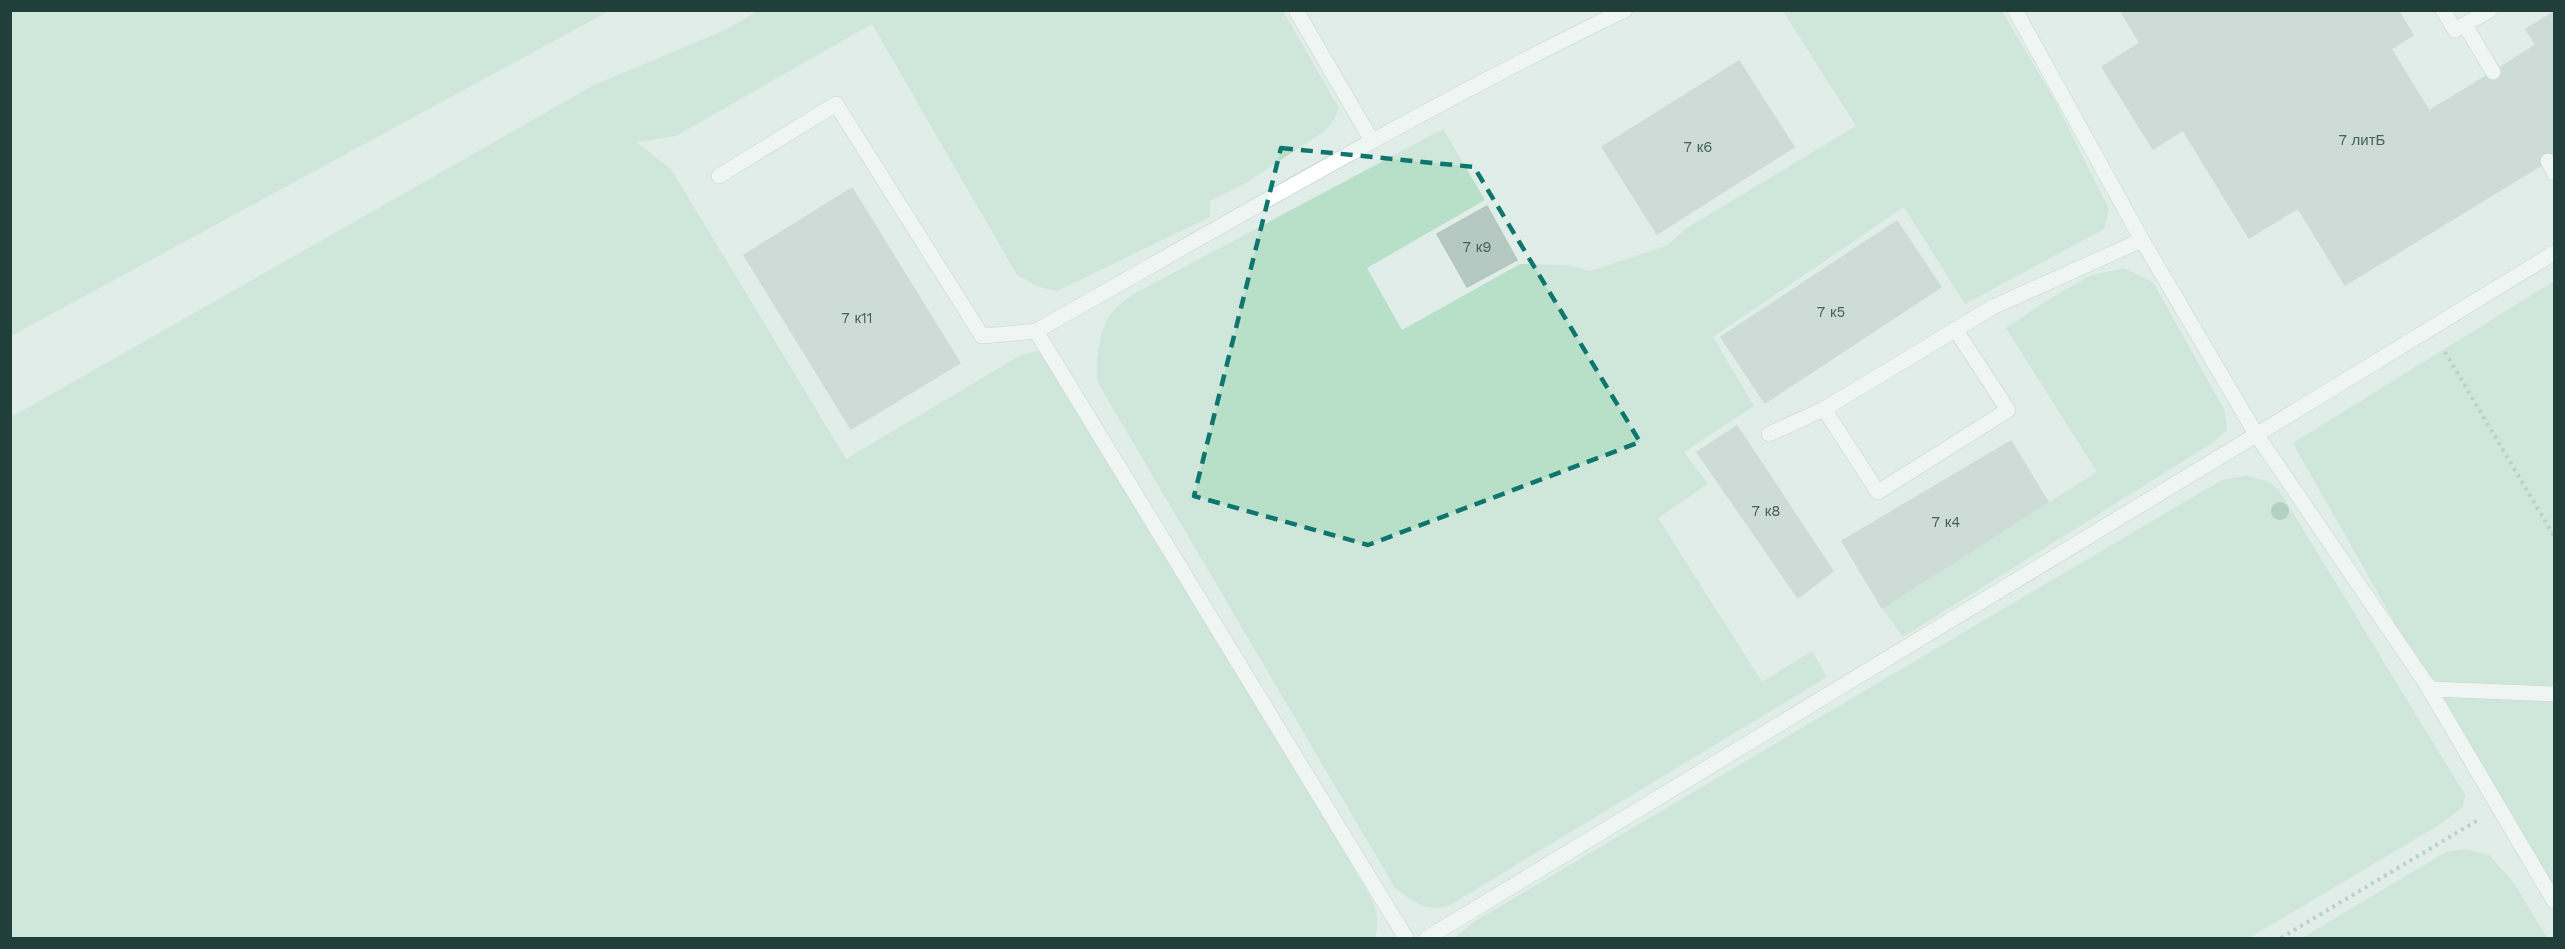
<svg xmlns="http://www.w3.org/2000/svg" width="2565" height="949" viewBox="0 0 2565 949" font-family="'Work Sans',sans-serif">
	<rect width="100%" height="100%" fill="#e1ede9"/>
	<path fill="#b8dfc8" d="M 11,10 L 609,10 L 609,11 L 11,336 Z
		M 758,11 L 1283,11 L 1339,108 L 1335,118 L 1326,130 L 1246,183 L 1210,201 L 1210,217 L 1057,291 L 1039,287 L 1017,275 L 872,24 L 676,136 L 636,142 L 671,169 L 846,459 L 1021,355 L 1038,351 L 1052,359 L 1370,896 C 1378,912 1379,921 1375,938 L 11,938 L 10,418 L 594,85 L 725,30 Z
		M 1783,11 L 2002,11 L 2054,99 L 2109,209 L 2104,229 L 1965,304 L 1904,207 L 1713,337 L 1754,406 L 1684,452 L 1708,484 L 1658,518 L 1762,682 L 1812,651 L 1827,677 L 1450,905 C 1426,914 1414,901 1395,888 L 1098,383 C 1095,364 1099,333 1109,316 C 1114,309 1123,302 1130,296 L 1443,129 L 1485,200 L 1367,268 L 1402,330 L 1520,264 L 1567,265 L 1590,271 L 1668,245 L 1685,229 L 1856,126 Z
		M 2124,268 L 2153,282 L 2225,411 L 2227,430 L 2212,443 L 1903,637 L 1882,608 L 2097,472 L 2006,328 L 2046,301 L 2089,276 Z
		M 2554,281 L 2554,894 L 2432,689 L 2293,443 Z
		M 2246,476 L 2267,481 L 2279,490 L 2465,795 L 2463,807 L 2439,825 L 2249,938 L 1454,938 L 1475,921 L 2203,491 L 2225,479 Z
		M 2465,849 L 2489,855 L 2514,883 L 2547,938 L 2302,938 L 2446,852 Z"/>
	<path fill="#b6c8c2" stroke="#b3c7c1" stroke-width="1.5" d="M 2120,10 L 2398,10 L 2413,35 L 2391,49 L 2429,111 L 2493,72 L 2548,161 L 2345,285 L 2298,208 L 2249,238 L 2183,130 L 2153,149 L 2102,67 L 2140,43 Z
		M 2554,12 L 2554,157 L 2548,161 L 2493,72 L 2536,45 L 2526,29 Z
		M 1739,61 L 1794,147 L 1657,234 L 1602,147 Z
		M 852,188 L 960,363 L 851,429 L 744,255 Z
		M 1487,206 L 1517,260 L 1467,287 L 1437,234 Z
		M 1897,221 L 1941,287 L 1765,403 L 1721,337 Z
		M 1737,426 L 1833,571 L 1798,598 L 1697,452 Z
		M 2011,441 L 2048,502 L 1882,608 L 1842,541 Z"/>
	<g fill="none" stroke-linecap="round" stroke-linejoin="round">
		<g stroke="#a3b5b1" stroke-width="16">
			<path id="service" d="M 2015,10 L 2142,240 L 2256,434 L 2425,682 L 2554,901
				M 2443,10 L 2455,30 L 2490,10
				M 1297,12 L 1372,141
				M 2465,25 L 2493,72
				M 2548,161 L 2554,173
				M 719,176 L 836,104 L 982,336 L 1036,331 C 1231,221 1423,107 1625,10
				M 1036,331 L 1406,938
				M 1824,409 L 1878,492 L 2008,410 L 1955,329
				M 1769,434 L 1824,409 L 1993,307 L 2142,240
				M 2425,682 L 2432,689 L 2554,694
				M 1427,938 C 1805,712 2179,482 2554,253"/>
		</g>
		<path stroke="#7fb3a9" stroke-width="4" stroke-dasharray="3 4.5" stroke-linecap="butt" d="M 2445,352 L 2554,536
			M 2281,938 L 2478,820"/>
		<use href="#service" stroke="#fff" stroke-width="15"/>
	</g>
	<circle fill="#7bad95" cx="2280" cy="511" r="9"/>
	<path d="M0 0H2565V949H0ZM 1281,148 L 1474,167 L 1640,442 L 1368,545 L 1194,496 Z" fill="#e1ede9" fill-opacity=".55" fill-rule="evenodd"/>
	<path fill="none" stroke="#0f766e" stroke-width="4.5" stroke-dasharray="12 8" stroke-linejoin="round" d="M 1281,148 L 1474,167 L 1640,442 L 1368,545 L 1194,496 Z"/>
	<g text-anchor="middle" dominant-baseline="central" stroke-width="5" stroke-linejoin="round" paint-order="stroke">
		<g font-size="15" fill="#46615c">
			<text x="2362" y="140">7 литБ</text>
			<text x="1698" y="147">7 к6</text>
			<text x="1477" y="247">7 к9</text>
			<text x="1831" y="312">7 к5</text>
			<text x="857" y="318">7 к11</text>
			<text x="1766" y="511">7 к8</text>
			<text x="1946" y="522">7 к4</text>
		</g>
	</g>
	<rect width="2565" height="949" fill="none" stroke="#203f3a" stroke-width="24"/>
</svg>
